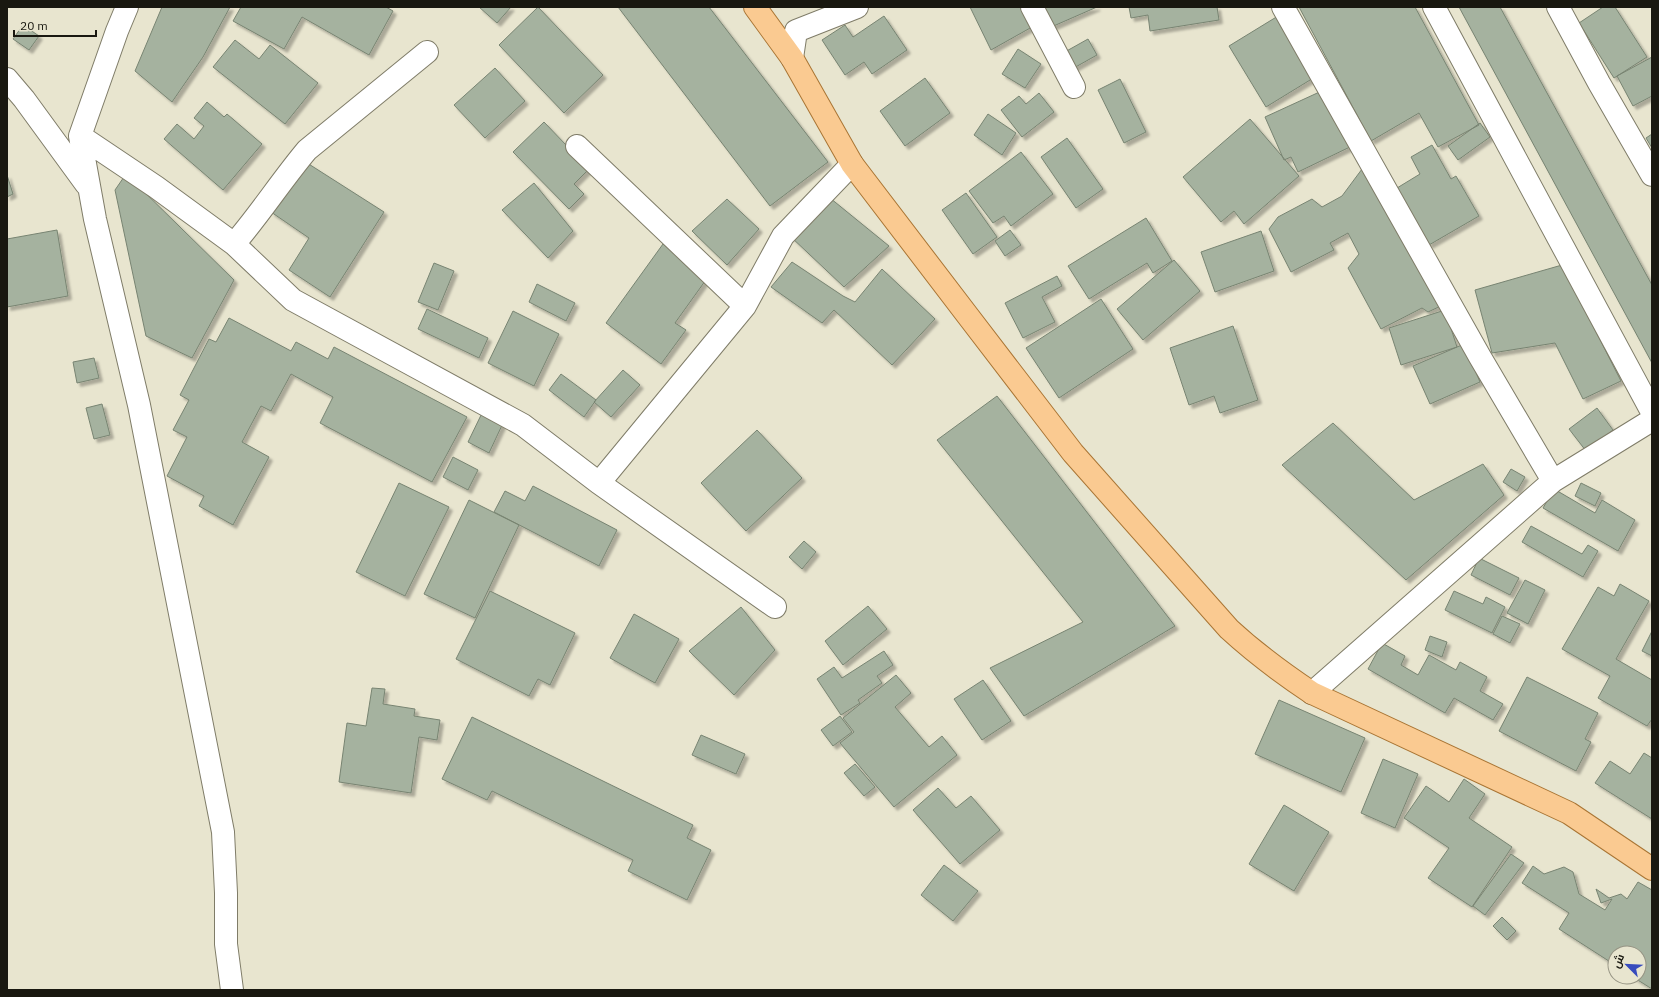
<svg xmlns="http://www.w3.org/2000/svg" width="1659" height="997" viewBox="0 0 1659 997" font-family="'IBM Plex Sans',Cairo,sans-serif">
	<defs>
		<filter id="shadow"><feDropShadow dx="3.5" dy="3.5" stdDeviation="1" flood-color="#0004"/></filter>
	</defs>
	<rect width="100%" height="100%" fill="#e8e5cf"/>
	<path fill="#a5b29f" stroke="#788472" filter="url(#shadow)" d="M 162,7 L 230,7 L 203,57 L 172,102 L 135,71 Z
		M 241,7 L 386,7 L 393,11 L 369,55 L 302,17 L 284,49 L 233,21 Z
		M 479,7 L 511,7 L 497,23 Z
		M 538,7 L 603,75 L 564,113 L 499,45 Z
		M 618,7 L 709,7 L 828,162 L 770,206 Z
		M 970,7 L 1021,7 L 1032,27 L 991,50 Z
		M 1040,7 L 1097,7 L 1049,28 Z
		M 1129,7 L 1217,7 L 1219,20 L 1150,31 L 1148,15 L 1131,18 Z
		M 1299,7 L 1415,7 L 1479,125 L 1438,147 L 1419,113 L 1371,141 Z
		M 1459,7 L 1500,7 L 1652,285 L 1652,363 Z
		M 1603,7 L 1615,7 L 1647,57 L 1614,78 L 1579,23 Z
		M 884,16 L 907,50 L 872,74 L 864,62 L 845,75 L 822,40 L 845,25 L 853,37 Z
		M 1278,16 L 1315,77 L 1266,107 L 1229,46 Z
		M 23,25 L 39,36 L 29,50 L 13,39 Z
		M 1088,39 L 1097,55 L 1072,69 L 1063,53 Z
		M 235,40 L 259,59 L 270,45 L 318,83 L 285,124 L 213,67 Z
		M 1018,49 L 1041,64 L 1025,88 L 1002,74 Z
		M 1652,57 L 1652,96 L 1633,106 L 1617,76 Z
		M 495,68 L 525,101 L 485,138 L 454,105 Z
		M 925,78 L 950,113 L 905,146 L 880,111 Z
		M 1120,79 L 1146,132 L 1124,143 L 1098,90 Z
		M 1326,89 L 1352,146 L 1298,172 L 1291,157 L 1284,160 L 1265,117 Z
		M 1039,93 L 1054,112 L 1022,137 L 1001,110 L 1019,96 L 1026,104 Z
		M 207,102 L 224,117 L 227,114 L 262,144 L 223,190 L 164,139 L 177,124 L 194,139 L 204,126 L 194,118 Z
		M 988,114 L 1016,133 L 1002,155 L 974,135 Z
		M 1250,119 L 1299,176 L 1244,224 L 1234,211 L 1221,222 L 1183,177 Z
		M 544,122 L 589,169 L 574,184 L 584,194 L 569,209 L 513,152 Z
		M 1480,123 L 1490,137 L 1458,160 L 1448,146 Z
		M 1652,134 L 1652,148 L 1646,138 Z
		M 1067,138 L 1103,189 L 1076,208 L 1041,157 Z
		M 1432,145 L 1451,179 L 1456,176 L 1479,216 L 1429,245 L 1397,188 L 1420,174 L 1411,157 Z
		M 1021,152 L 1053,194 L 1011,226 L 1004,216 L 993,223 L 969,191 Z
		M 304,161 L 384,212 L 330,297 L 289,270 L 309,238 L 271,212 Z
		M 1365,165 L 1443,305 L 1428,312 L 1422,308 L 1381,329 L 1348,268 L 1359,254 L 1348,233 L 1330,243 L 1334,250 L 1291,272 L 1269,229 L 1278,217 L 1312,199 L 1322,207 L 1342,196 Z
		M 126,174 L 234,280 L 192,358 L 146,336 L 115,190 Z
		M 7,175 L 13,194 L 7,197 Z
		M 534,183 L 573,231 L 548,258 L 502,210 Z
		M 966,193 L 997,237 L 973,254 L 942,210 Z
		M 830,198 L 889,246 L 844,287 L 790,236 Z
		M 727,199 L 759,229 L 727,265 L 692,231 Z
		M 1146,218 L 1172,261 L 1153,273 L 1147,263 L 1089,299 L 1068,266 Z
		M 57,230 L 68,296 L 7,307 L 7,239 Z
		M 1010,230 L 1021,245 L 1005,256 L 995,241 Z
		M 1261,231 L 1274,271 L 1215,292 L 1201,252 Z
		M 663,244 L 708,277 L 675,323 L 686,330 L 661,364 L 606,323 Z
		M 1174,260 L 1200,291 L 1143,340 L 1117,309 Z
		M 792,262 L 843,296 L 855,302 L 882,269 L 935,319 L 892,365 L 834,310 L 822,323 L 771,287 Z
		M 434,263 L 454,271 L 438,310 L 418,302 Z
		M 1562,265 L 1621,381 L 1583,399 L 1555,343 L 1492,353 L 1475,290 Z
		M 1057,276 L 1062,286 L 1042,297 L 1055,322 L 1023,338 L 1005,303 Z
		M 537,284 L 575,303 L 566,321 L 529,302 Z
		M 1101,299 L 1133,349 L 1059,398 L 1026,348 Z
		M 427,309 L 488,338 L 479,358 L 418,329 Z
		M 1445,310 L 1457,347 L 1401,365 L 1389,328 Z
		M 513,311 L 559,334 L 534,386 L 488,363 Z
		M 229,318 L 291,351 L 296,342 L 328,359 L 334,347 L 467,417 L 432,482 L 320,423 L 333,397 L 291,374 L 271,411 L 261,406 L 242,442 L 269,457 L 233,525 L 199,506 L 204,496 L 167,476 L 187,437 L 173,430 L 189,400 L 180,395 L 209,339 L 216,342 Z
		M 1233,326 L 1258,400 L 1220,413 L 1214,396 L 1189,405 L 1170,348 Z
		M 1464,344 L 1480,382 L 1430,404 L 1413,366 Z
		M 94,358 L 99,378 L 77,383 L 73,362 Z
		M 623,370 L 640,385 L 611,417 L 594,402 Z
		M 561,374 L 596,400 L 584,417 L 549,390 Z
		M 997,396 L 1175,626 L 1024,716 L 990,668 L 1083,622 L 937,440 Z
		M 102,404 L 110,435 L 94,439 L 86,408 Z
		M 1597,408 L 1613,430 L 1586,451 L 1569,429 Z
		M 483,411 L 504,421 L 489,453 L 468,442 Z
		M 1333,423 L 1414,500 L 1483,464 L 1504,495 L 1406,580 L 1282,465 Z
		M 757,430 L 802,478 L 746,531 L 701,483 Z
		M 453,457 L 478,470 L 468,490 L 443,477 Z
		M 1511,469 L 1525,477 L 1517,491 L 1503,482 Z
		M 399,483 L 449,507 L 405,596 L 356,572 Z
		M 1581,483 L 1601,493 L 1595,506 L 1575,496 Z
		M 533,486 L 617,530 L 599,566 L 494,512 L 505,491 L 525,501 Z
		M 1554,489 L 1595,513 L 1602,500 L 1635,520 L 1618,551 L 1543,508 Z
		M 469,500 L 519,525 L 475,618 L 424,594 Z
		M 1531,526 L 1582,554 L 1588,545 L 1598,551 L 1583,577 L 1522,542 Z
		M 804,541 L 816,552 L 802,569 L 789,557 Z
		M 1479,558 L 1519,578 L 1510,595 L 1471,575 Z
		M 1525,580 L 1545,590 L 1528,624 L 1507,613 Z
		M 1620,584 L 1649,601 L 1616,659 L 1652,680 L 1652,719 L 1647,726 L 1598,698 L 1610,676 L 1562,649 L 1598,587 L 1614,596 Z
		M 490,591 L 575,633 L 550,685 L 538,679 L 529,696 L 456,659 Z
		M 1454,591 L 1483,604 L 1486,597 L 1505,607 L 1492,633 L 1445,610 Z
		M 868,606 L 887,629 L 843,665 L 825,641 Z
		M 741,607 L 775,650 L 734,695 L 689,651 Z
		M 634,614 L 679,639 L 655,683 L 610,658 Z
		M 1502,616 L 1520,624 L 1510,643 L 1493,634 Z
		M 1652,631 L 1652,656 L 1642,651 Z
		M 1430,636 L 1447,642 L 1442,657 L 1425,650 Z
		M 1382,643 L 1405,656 L 1401,665 L 1418,675 L 1429,655 L 1456,670 L 1460,662 L 1487,677 L 1480,691 L 1503,704 L 1493,720 L 1454,698 L 1445,713 L 1368,669 Z
		M 884,651 L 893,665 L 877,676 L 882,683 L 858,700 L 860,703 L 841,715 L 817,679 L 834,667 L 842,678 Z
		M 896,675 L 911,693 L 895,707 L 929,747 L 942,736 L 957,755 L 894,807 L 840,743 L 854,732 L 843,718 Z
		M 1527,677 L 1598,713 L 1585,739 L 1591,742 L 1576,771 L 1499,731 Z
		M 983,680 L 1011,721 L 982,740 L 954,699 Z
		M 372,688 L 385,689 L 383,704 L 415,709 L 414,716 L 440,720 L 437,740 L 419,737 L 411,793 L 339,782 L 347,723 L 366,726 Z
		M 1279,700 L 1365,738 L 1341,792 L 1255,754 Z
		M 840,716 L 852,732 L 833,746 L 821,730 Z
		M 472,717 L 693,825 L 687,838 L 711,850 L 687,900 L 628,871 L 633,860 L 492,791 L 487,800 L 442,779 Z
		M 701,735 L 745,754 L 736,774 L 692,755 Z
		M 1644,753 L 1652,758 L 1652,819 L 1595,783 L 1610,761 L 1630,774 Z
		M 1383,759 L 1418,774 L 1395,828 L 1361,813 Z
		M 855,764 L 875,787 L 864,796 L 844,773 Z
		M 1464,779 L 1485,794 L 1469,818 L 1512,847 L 1472,907 L 1428,878 L 1449,848 L 1404,818 L 1426,786 L 1449,802 Z
		M 938,788 L 956,808 L 971,796 L 1000,830 L 960,864 L 913,810 Z
		M 1284,805 L 1329,832 L 1294,891 L 1249,864 Z
		M 1511,854 L 1524,863 L 1485,915 L 1473,906 Z
		M 944,865 L 978,891 L 953,921 L 921,895 Z
		M 1533,866 L 1544,874 L 1564,867 L 1573,872 L 1579,894 L 1605,910 L 1612,899 L 1601,903 L 1596,889 L 1609,898 L 1621,894 L 1627,899 L 1638,882 L 1652,890 L 1652,989 L 1633,977 L 1639,977 L 1639,953 L 1615,953 L 1615,965 L 1559,929 L 1569,913 L 1522,883 Z
		M 1502,917 L 1516,931 L 1507,940 L 1493,926 Z"/>
	<g fill="none" stroke-linecap="round" stroke-linejoin="round">
		<g stroke="#7f7c68" stroke-width="24">
			<path id="minor" d="M 127,7 L 117,31 L 80,136 L 95,219 L 139,405 L 223,832 L 226,893 L 226,944 L 232,990
				M 1032,7 L 1074,87
				M 1283,7 L 1480,357 L 1553,481
				M 1434,7 L 1652,412
				M 1558,7 L 1599,83 L 1652,175
				M 792,58 L 796,31 L 857,7
				M 7,79 L 24,99 L 86,184
				M 80,136 L 156,187 L 234,244 L 293,300 L 523,425 L 599,483 L 775,607
				M 577,146 L 745,306
				M 234,244 C 260,214 281,181 307,150 L 427,52
				M 599,483 L 745,306 L 783,236 L 852,164
				M 1312,693 L 1553,481 L 1652,420"/>
		</g>
		<g stroke="#a97534" stroke-width="24">
			<path id="major" d="M 755,7 L 792,58 L 852,164 L 968,316 L 1073,453 L 1229,629 C 1255,653 1282,673 1312,693 L 1569,813 L 1652,869"/>
		</g>
		<use href="#minor" stroke="#fff" stroke-width="22"/>
		<use href="#major" stroke="#faca91" stroke-width="22"/>
	</g>
	<rect width="1659" height="997" fill="none" stroke="#191810" stroke-width="16"/>
	<g transform="translate(1627 965) rotate(294)"><circle r="19" fill="#e8e5cf" stroke="#959383"/>
	<path d="M0-3L7 15L0 10L-7 15Z" fill="#374bbd"/>
	<text y="-6" font-size="11" font-weight="bold" text-anchor="middle" fill="#191810">ش</text>
	</g>
	<path d="M14 30v6h82v-6" fill="none" stroke="#191810" stroke-width="2"/>
	<text x="20" y="30" font-size="12" fill="#191810" stroke="#e8e5cf" stroke-width="3" paint-order="stroke">20 m</text>
</svg>
